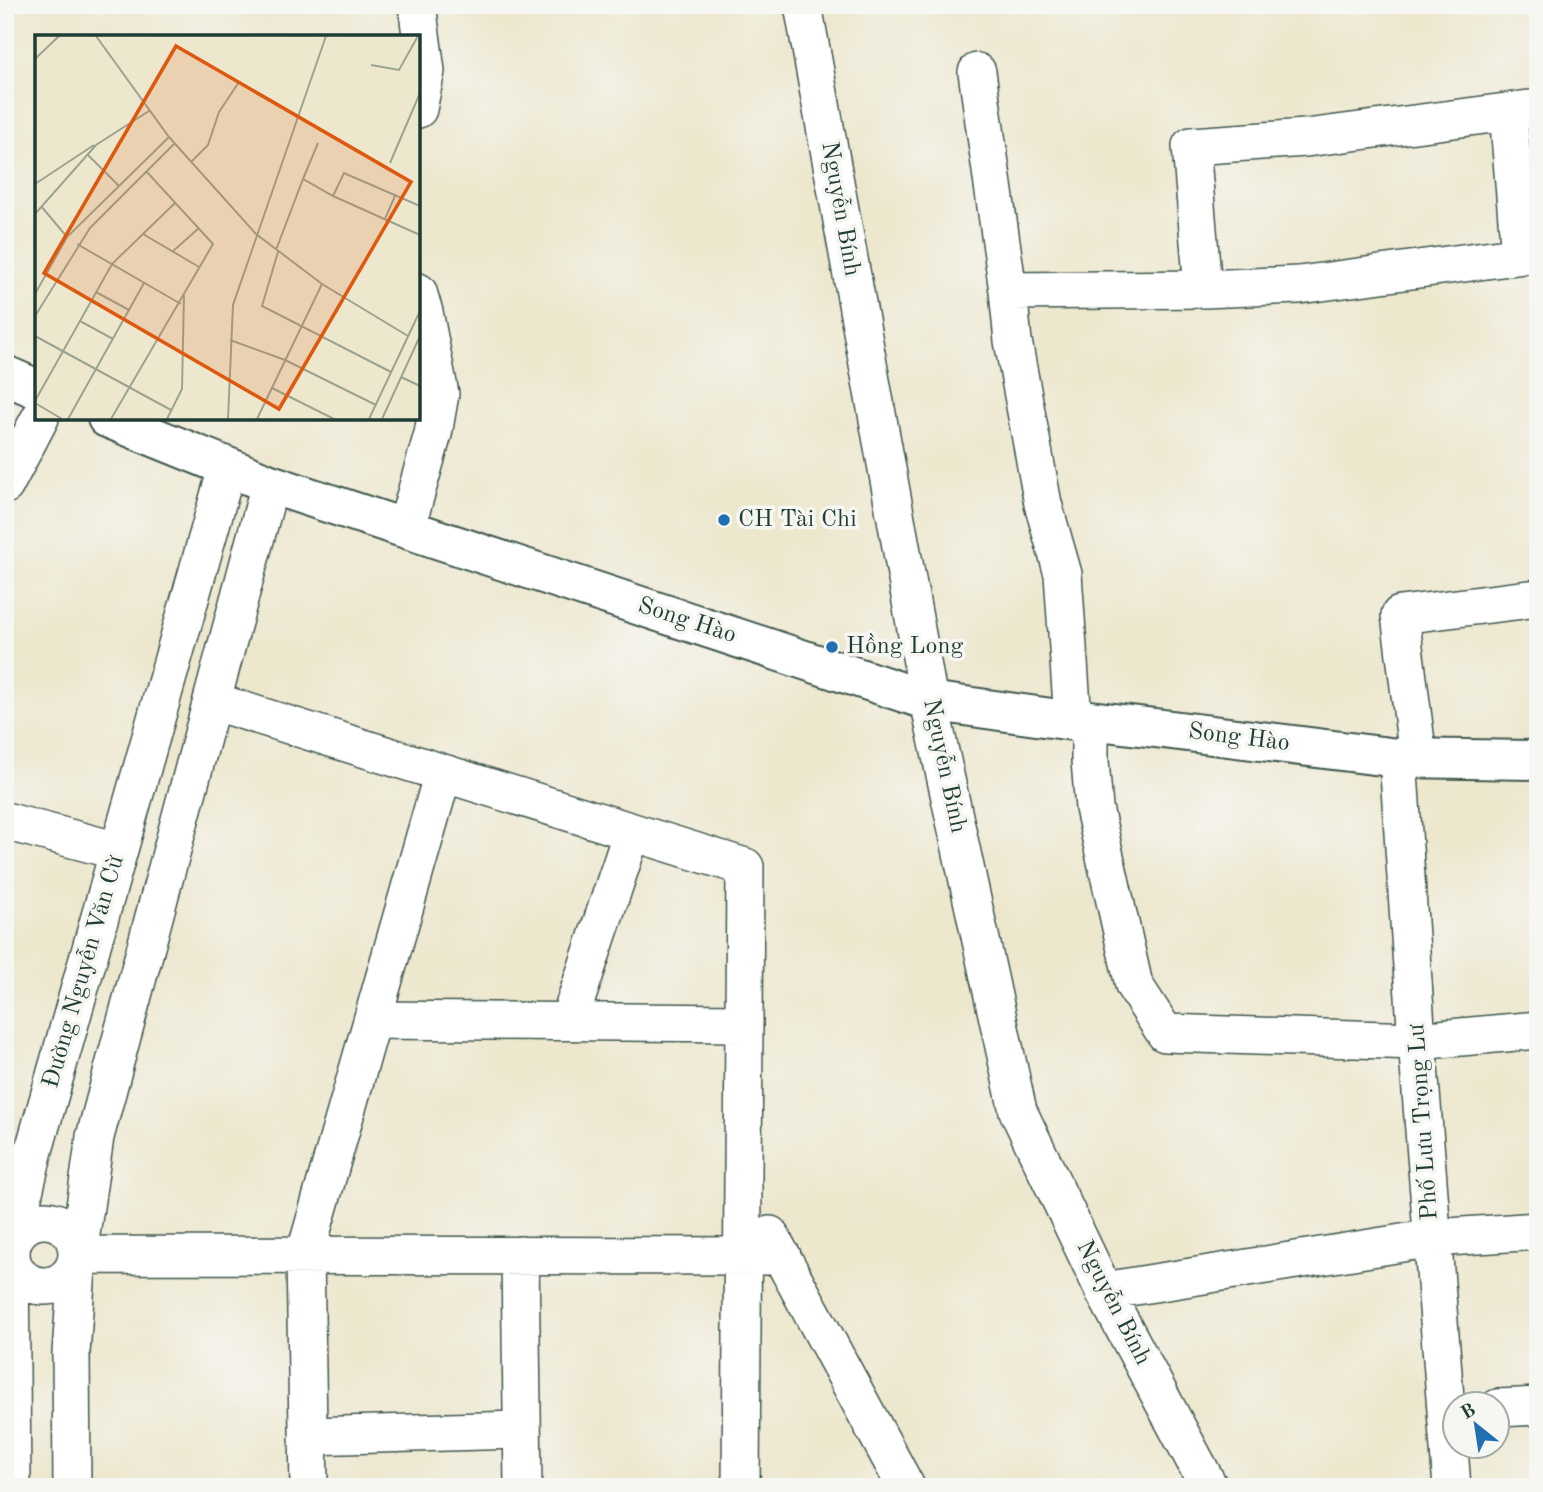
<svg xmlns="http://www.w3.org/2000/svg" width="1543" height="1492" viewBox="0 0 1543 1492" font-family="'Old Standard TT',serif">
	<rect width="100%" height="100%" fill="#f6f6f2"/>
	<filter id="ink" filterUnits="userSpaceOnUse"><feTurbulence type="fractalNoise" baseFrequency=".0143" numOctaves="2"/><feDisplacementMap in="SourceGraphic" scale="14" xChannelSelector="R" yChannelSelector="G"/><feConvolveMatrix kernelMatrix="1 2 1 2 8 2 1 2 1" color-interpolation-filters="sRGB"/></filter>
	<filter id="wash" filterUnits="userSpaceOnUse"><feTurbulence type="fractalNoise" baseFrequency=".00686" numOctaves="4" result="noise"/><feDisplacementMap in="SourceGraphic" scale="28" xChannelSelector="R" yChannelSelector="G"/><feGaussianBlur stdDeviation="1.57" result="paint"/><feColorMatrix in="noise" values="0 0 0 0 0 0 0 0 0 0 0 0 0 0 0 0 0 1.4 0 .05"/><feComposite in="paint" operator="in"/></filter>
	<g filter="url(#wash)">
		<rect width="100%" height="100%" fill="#ede7ce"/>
	</g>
	<g filter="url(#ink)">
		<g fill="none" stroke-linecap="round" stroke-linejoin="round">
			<g stroke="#3e564b" stroke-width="40">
				<path id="minor" d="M 417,5 L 426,71 L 418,109
					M 803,5 L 929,701 L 1018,1111 L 1104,1291 L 1209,1487
					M 977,72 L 1008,291
					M 1508,112 L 1520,255
					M 1203,289 L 1299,285 L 1538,253
					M 5,485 L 40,418
					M 406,528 L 433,434 L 440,394 L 424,312 L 418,292
					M 212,701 L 745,867 L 741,1487
					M 1090,720 L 1090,761 L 1094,808 L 1134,985 L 1165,1033 L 1417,1041 L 1538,1030
					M 1073,721 L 1063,574 L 1043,504 L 1013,341 L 1008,291 L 1203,289 L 1191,146 L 1306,138 L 1538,108
					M 1398,758 L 1417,1041 L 1452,1487
					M 1418,758 L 1400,615 L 1538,598
					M 5,821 L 118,851
					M 373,1020 L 744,1023
					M 569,1021 L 632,832
					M11 1253a33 33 0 1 1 66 0a33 33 0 1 1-66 0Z
					M 770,1235 L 906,1487
					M 78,1255 L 782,1256
					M 520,1255 L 523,1487
					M 1104,1291 L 1433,1238 L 1538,1231
					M 1498,1408 L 1538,1406
					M 308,1436 L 522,1430
					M 12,1487 L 10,1251 L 34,1150 L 227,468
					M 72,1487 L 71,1353 L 78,1255 L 95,1137 L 270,484
					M 309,1487 L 305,1255 L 443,773"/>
			</g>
			<g stroke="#3e564b" stroke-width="42">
				<path id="major" d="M 5,375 L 37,389
					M 107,418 L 270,484 L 929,701 L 1073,721 L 1090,720 L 1398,758 L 1538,760"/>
			</g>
			<use href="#minor" stroke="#fff" stroke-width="37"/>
			<use href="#major" stroke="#fff" stroke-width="38"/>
		</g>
	</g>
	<g fill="#1f6fb2" stroke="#f6f6f2" stroke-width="2.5">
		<circle cx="724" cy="520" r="7"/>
		<circle cx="832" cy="647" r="7"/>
	</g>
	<g text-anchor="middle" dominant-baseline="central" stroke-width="7" stroke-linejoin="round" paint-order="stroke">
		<g font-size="24" fill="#1f3d34" stroke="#f6f6f2">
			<text transform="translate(840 209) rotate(80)">Nguyễn Bính</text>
			<text transform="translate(687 621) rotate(18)">Song Hào</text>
			<text transform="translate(1239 738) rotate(7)">Song Hào</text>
			<text transform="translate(944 766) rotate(78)">Nguyễn Bính</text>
			<text transform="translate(84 972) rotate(-74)">Đường Nguyễn Văn Cừ</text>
			<text transform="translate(1424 1122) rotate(-94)">Phố Lưu Trọng Lư</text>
			<text transform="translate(1113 1303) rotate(63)">Nguyễn Bính</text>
		</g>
		<g font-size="24" fill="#1f3d34" stroke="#f6f6f2" text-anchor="start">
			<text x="738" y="520">CH Tài Chi</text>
			<text x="846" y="647">Hồng Long</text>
		</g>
	</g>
	<g transform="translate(35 35)">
		<rect width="385" height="385" fill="#ede7ce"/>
		<path fill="none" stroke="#9ba390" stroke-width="2" d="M 61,1 L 134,102 L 221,199 L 287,249 L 373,301M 0,24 L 24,1M 336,30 L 364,35 L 383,1M 52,119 L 84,151M 156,127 L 173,110 L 184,77 L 204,47M 355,128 L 385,58M 268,144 L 283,108M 0,149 L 59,110M 298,161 L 385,200M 6,171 L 32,202M 0,179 L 61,110 L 114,76M 350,184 L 360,161M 108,199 L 164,232M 42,209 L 146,269M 241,215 L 268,144 L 298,161 L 309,138 L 385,171M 137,217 L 164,193M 243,217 L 227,271 L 356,337M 61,257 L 94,275M 0,259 L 32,202 L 134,102M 0,281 L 55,193 L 139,109M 45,286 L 78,304M 0,301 L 136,375M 195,305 L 250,325 L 341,370M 366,342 L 385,351M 237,353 L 299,384M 0,366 L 77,229 L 140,168M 0,368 L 27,384M 33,384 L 109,248M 76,384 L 178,209 L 111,136M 132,384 L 147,354 L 149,260M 193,384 L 198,270 L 291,1M 222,384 L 287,249M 334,384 L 385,276M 347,384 L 385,301"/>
		<path fill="#de580e" fill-opacity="0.15" stroke="#de580e" stroke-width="3.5" d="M 141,11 L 376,147 L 244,374 L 9,238 Z"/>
		<rect width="385" height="385" fill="none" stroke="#1f3d34" stroke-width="3.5"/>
	</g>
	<rect width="1543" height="1492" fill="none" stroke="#f6f6f2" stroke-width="28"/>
	<g transform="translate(1476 1425) rotate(330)"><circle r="33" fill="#f6f6f2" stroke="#a0aca6" stroke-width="2"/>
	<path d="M0-5L12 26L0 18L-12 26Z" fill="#1f6fb2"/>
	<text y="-10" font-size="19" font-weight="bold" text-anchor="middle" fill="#1f3d34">B</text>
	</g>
</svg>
